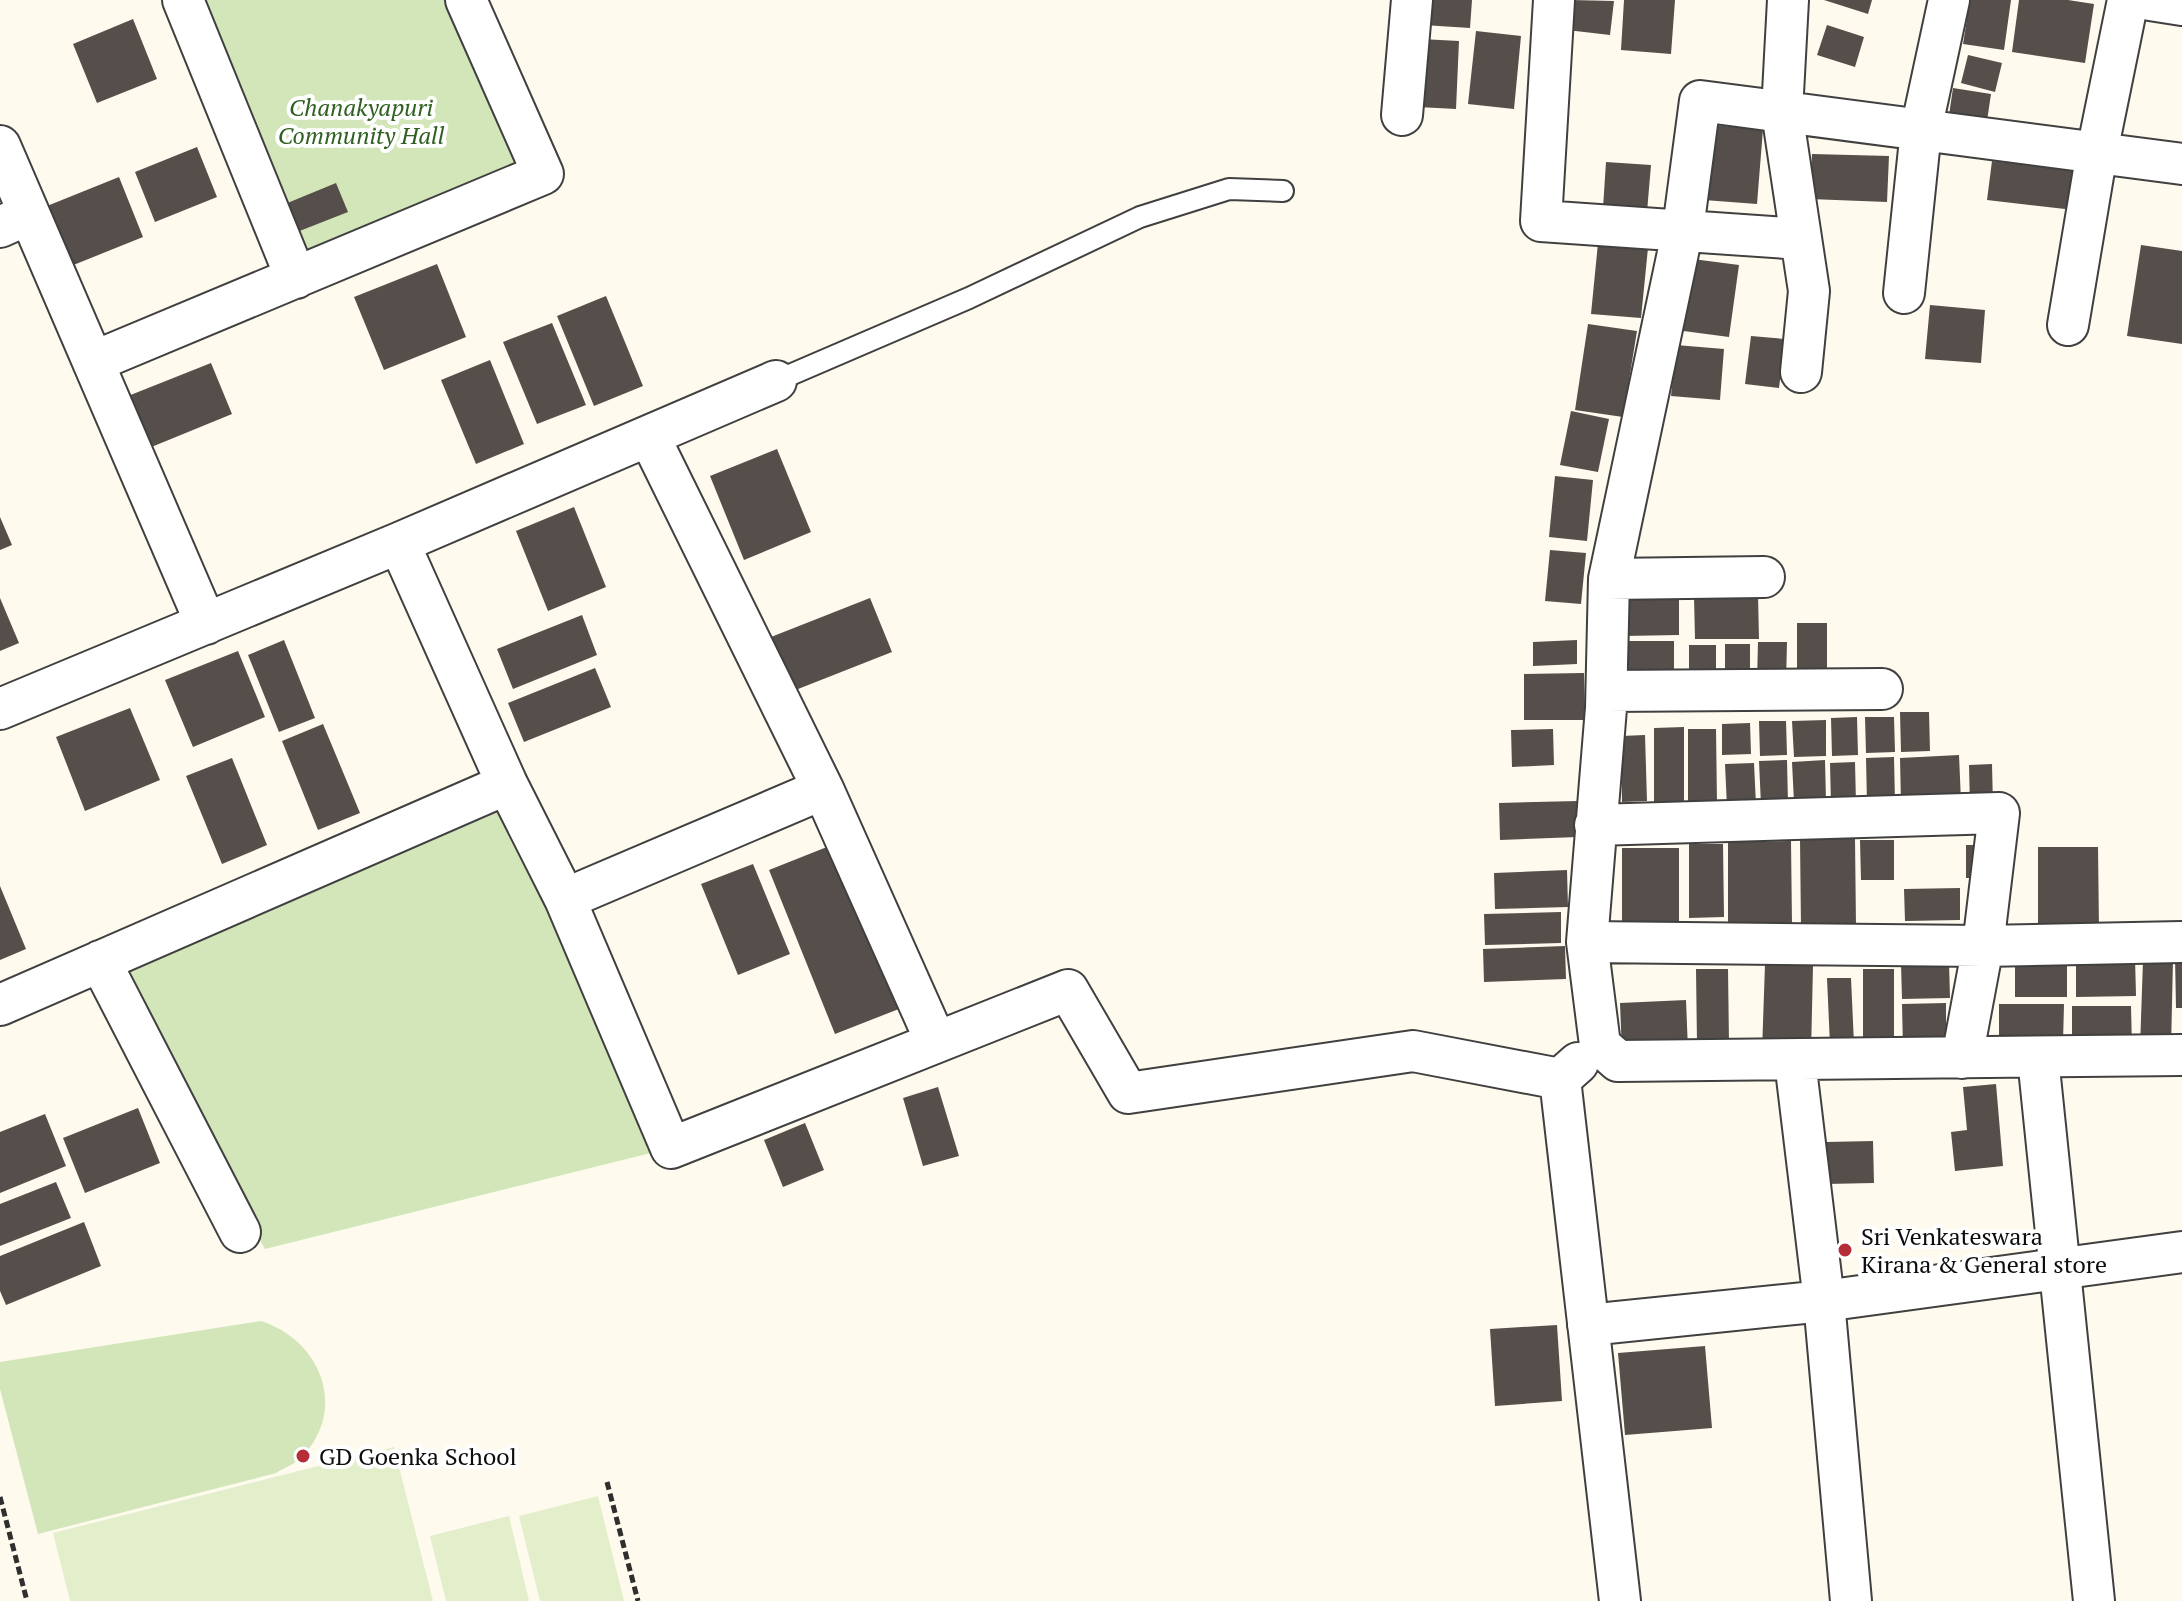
<svg xmlns="http://www.w3.org/2000/svg" width="2182" height="1601" viewBox="0 0 2182 1601" font-family="'PT Serif',serif">
	<rect width="100%" height="100%" fill="#fefaed"/>
	<path fill="#d2e6b9" d="M 183,0 L 466,0 L 543,174 L 296,278 Z
		M 507,784 L 671,1148 L 265,1249 L 100,961 Z
		M 261,1321 C 320,1340 348,1407 303,1456 C 297,1463 284,1468 276,1473 L 38,1534 L 0,1389 L 0,1362 Z"/>
	<path fill="#e3eecb" d="M 394,1447 L 433,1601 L 70,1601 L 53,1533 Z
		M 598,1496 L 624,1601 L 540,1601 L 519,1516 Z
		M 509,1516 L 529,1601 L 446,1601 L 430,1536 Z"/>
	<path fill="#554e4a" d="M 1425,0 L 1472,0 L 1470,28 L 1423,25 Z
		M 1571,0 L 1614,1 L 1610,35 L 1567,30 Z
		M 1624,0 L 1675,0 L 1671,54 L 1621,50 Z
		M 1824,0 L 1872,0 L 1868,14 Z
		M 1970,0 L 2011,0 L 2004,50 L 1963,44 Z
		M 2019,0 L 2068,0 L 2094,4 L 2085,63 L 2012,52 Z
		M 133,19 L 157,79 L 97,103 L 73,44 Z
		M 1827,25 L 1864,37 L 1855,67 L 1817,55 Z
		M 1476,31 L 1521,36 L 1514,109 L 1468,104 Z
		M 1421,39 L 1459,41 L 1456,109 L 1418,107 Z
		M 1968,55 L 2002,63 L 1995,92 L 1961,83 Z
		M 1953,88 L 1991,94 L 1987,121 L 1949,115 Z
		M 1711,125 L 1763,129 L 1757,204 L 1704,200 Z
		M 197,147 L 217,197 L 155,222 L 135,172 Z
		M 1812,154 L 1889,156 L 1887,202 L 1810,199 Z
		M 1992,161 L 2079,171 L 2074,210 L 1987,200 Z
		M 1606,162 L 1651,165 L 1647,212 L 1603,208 Z
		M 119,177 L 143,237 L 71,266 L 47,206 Z
		M 336,183 L 348,212 L 297,232 L 285,204 Z
		M 1599,233 L 1649,238 L 1641,318 L 1591,314 Z
		M 2141,245 L 2182,251 L 2182,344 L 2127,336 Z
		M 1685,258 L 1739,265 L 1729,337 L 1676,330 Z
		M 437,264 L 466,337 L 384,370 L 354,297 Z
		M 606,296 L 643,386 L 594,406 L 557,316 Z
		M 1930,305 L 1985,310 L 1981,363 L 1925,359 Z
		M 552,323 L 586,405 L 537,424 L 503,342 Z
		M 1588,324 L 1637,331 L 1623,417 L 1575,410 Z
		M 1751,336 L 1785,339 L 1779,388 L 1745,384 Z
		M 1676,345 L 1724,349 L 1720,400 L 1671,396 Z
		M 490,360 L 524,444 L 476,464 L 441,380 Z
		M 211,363 L 232,414 L 149,448 L 128,396 Z
		M 1571,411 L 1609,419 L 1598,472 L 1560,465 Z
		M 777,449 L 811,532 L 744,560 L 710,476 Z
		M 1555,476 L 1593,480 L 1587,541 L 1549,537 Z
		M 574,507 L 606,587 L 548,611 L 516,531 Z
		M 0,517 L 12,545 L 0,550 Z
		M 1550,550 L 1586,553 L 1581,604 L 1545,601 Z
		M 1758,595 L 1759,639 L 1695,639 L 1694,596 Z
		M 1679,596 L 1679,635 L 1623,636 L 1622,597 Z
		M 0,598 L 19,643 L 0,651 Z
		M 870,598 L 892,652 L 793,691 L 771,637 Z
		M 582,615 L 597,655 L 513,689 L 497,649 Z
		M 1797,623 L 1827,623 L 1827,679 L 1797,680 Z
		M 284,640 L 315,718 L 279,732 L 248,655 Z
		M 1577,640 L 1577,664 L 1533,666 L 1533,642 Z
		M 1622,641 L 1674,641 L 1674,684 L 1622,685 Z
		M 1758,642 L 1787,642 L 1786,683 L 1757,682 Z
		M 1725,644 L 1750,644 L 1750,685 L 1725,685 Z
		M 1689,645 L 1716,645 L 1716,683 L 1689,683 Z
		M 238,651 L 265,717 L 193,747 L 165,680 Z
		M 595,668 L 611,707 L 524,742 L 508,703 Z
		M 1584,673 L 1585,720 L 1524,720 L 1524,674 Z
		M 130,708 L 160,780 L 85,811 L 56,737 Z
		M 1900,712 L 1929,712 L 1930,751 L 1901,752 Z
		M 1857,717 L 1858,755 L 1832,756 L 1831,718 Z
		M 1865,717 L 1894,717 L 1895,752 L 1866,753 Z
		M 1826,720 L 1826,756 L 1794,757 L 1792,721 Z
		M 1759,721 L 1786,721 L 1787,755 L 1760,756 Z
		M 1750,723 L 1751,754 L 1722,755 L 1722,724 Z
		M 323,724 L 360,813 L 318,830 L 282,741 Z
		M 1684,727 L 1684,802 L 1654,803 L 1654,728 Z
		M 1553,729 L 1554,765 L 1512,767 L 1511,730 Z
		M 1688,729 L 1716,729 L 1717,803 L 1688,803 Z
		M 1645,735 L 1647,801 L 1622,802 L 1621,736 Z
		M 1959,755 L 1961,801 L 1901,803 L 1900,758 Z
		M 1894,757 L 1895,802 L 1867,803 L 1866,758 Z
		M 232,758 L 267,845 L 222,864 L 186,776 Z
		M 1787,760 L 1788,804 L 1761,805 L 1759,761 Z
		M 1825,760 L 1826,802 L 1794,802 L 1792,762 Z
		M 1855,762 L 1856,804 L 1831,805 L 1830,763 Z
		M 1754,763 L 1756,805 L 1727,807 L 1725,764 Z
		M 1992,764 L 1993,806 L 1970,807 L 1969,765 Z
		M 1578,801 L 1578,837 L 1500,840 L 1499,803 Z
		M 1800,839 L 1855,839 L 1856,927 L 1801,928 Z
		M 1860,840 L 1894,840 L 1894,880 L 1861,880 Z
		M 842,841 L 909,1005 L 835,1034 L 769,870 Z
		M 1791,841 L 1792,925 L 1728,926 L 1728,842 Z
		M 1689,844 L 1723,844 L 1724,917 L 1689,918 Z
		M 1966,845 L 1990,845 L 1991,878 L 1966,878 Z
		M 2038,847 L 2098,847 L 2099,930 L 2038,931 Z
		M 1622,848 L 1679,848 L 1679,925 L 1622,925 Z
		M 753,864 L 790,954 L 738,975 L 701,884 Z
		M 1567,870 L 1568,907 L 1495,909 L 1494,873 Z
		M 0,886 L 26,949 L 0,960 Z
		M 1960,888 L 1960,920 L 1905,921 L 1904,889 Z
		M 1561,912 L 1561,943 L 1485,945 L 1484,914 Z
		M 1565,946 L 1566,979 L 1484,982 L 1483,949 Z
		M 2076,957 L 2135,957 L 2136,996 L 2076,997 Z
		M 2175,957 L 2182,957 L 2182,1008 L 2176,1008 Z
		M 2067,958 L 2067,997 L 2015,997 L 2015,959 Z
		M 2143,960 L 2173,960 L 2171,1049 L 2140,1048 Z
		M 1949,962 L 1950,998 L 1902,999 L 1901,964 Z
		M 1765,964 L 1813,966 L 1811,1053 L 1762,1052 Z
		M 1696,969 L 1728,969 L 1729,1043 L 1697,1044 Z
		M 1863,969 L 1894,969 L 1894,1049 L 1863,1049 Z
		M 1827,978 L 1851,978 L 1854,1044 L 1830,1045 Z
		M 1686,1000 L 1688,1050 L 1622,1053 L 1620,1003 Z
		M 1946,1003 L 1946,1049 L 1903,1049 L 1902,1004 Z
		M 1999,1004 L 2064,1004 L 2063,1043 L 1999,1044 Z
		M 2072,1006 L 2131,1006 L 2132,1047 L 2072,1048 Z
		M 1996,1084 L 2003,1166 L 1955,1171 L 1951,1132 L 1967,1130 L 1963,1087 Z
		M 938,1087 L 959,1156 L 923,1166 L 903,1098 Z
		M 138,1108 L 160,1163 L 85,1193 L 63,1138 Z
		M 45,1114 L 66,1166 L 0,1193 L 0,1132 Z
		M 805,1123 L 824,1170 L 783,1187 L 764,1140 Z
		M 1873,1141 L 1874,1183 L 1826,1184 L 1826,1142 Z
		M 56,1182 L 71,1218 L 0,1246 L 0,1204 Z
		M 84,1222 L 101,1266 L 6,1305 L 0,1291 L 0,1256 Z
		M 1557,1325 L 1562,1401 L 1495,1406 L 1490,1329 Z
		M 1705,1346 L 1712,1428 L 1625,1435 L 1618,1353 Z"/>
	<g fill="none" stroke-linecap="round" stroke-linejoin="round">
		<g stroke="#404040" stroke-width="24">
			<path id="service" d="M 776,381 L 969,298 L 1140,217 L 1229,189 L 1283,191"/>
		</g>
		<g stroke="#404040" stroke-width="44">
			<path id="minor" d="M 183,0 L 296,278
				M 1554,0 L 1541,221 L 1801,239
				M 1788,0 L 1782,112 L 1809,291 L 1801,372
				M 2150,0 L 2182,5
				M 1402,115 L 1412,0
				M 0,146 L 206,624
				M 2182,164 L 1700,101 L 1683,229 L 1609,579 L 1606,708 L 1587,942 L 1600,1045 L 1618,1061 L 2182,1055
				M 0,227 L 29,214
				M 1904,293 L 1921,130 L 1949,0
				M 2068,325 L 2097,152 L 2128,0
				M 93,362 L 543,174 L 466,0
				M 399,543 L 507,784 L 565,899 L 671,1148 L 1068,990 L 1128,1093 L 1413,1051 L 1560,1079
				M 1609,579 L 1764,577
				M 1607,691 L 1882,689
				M 0,709 L 399,543 L 776,381
				M 823,789 L 936,1042
				M 1595,825 L 1999,813 L 1983,946 L 1962,1058
				M 565,899 L 823,789 L 649,436
				M 1587,942 L 1983,946 L 2182,942
				M 100,961 L 240,1232
				M 0,1005 L 507,784
				M 2038,1058 L 2094,1601
				M 1795,1061 L 1824,1301 L 1851,1601
				M 1578,1063 L 1560,1079 L 1620,1601
				M 1588,1325 L 1824,1301 L 2182,1252"/>
		</g>
		<path stroke="#2f2f2f" stroke-width="5" stroke-dasharray="8 4" stroke-linecap="butt" d="M 607,1482 L 638,1601
			M 0,1497 L 27,1601"/>
		<use href="#service" stroke="#fff" stroke-width="20"/>
		<use href="#minor" stroke="#fff" stroke-width="40"/>
	</g>
	<g fill="#b42d38" stroke="#fff" stroke-width="3">
		<circle cx="1845" cy="1250" r="8"/>
		<circle cx="303" cy="1456" r="8"/>
	</g>
	<g text-anchor="middle" dominant-baseline="central" stroke-width="8" stroke-linejoin="round" paint-order="stroke">
		<g font-size="24" font-style="italic" fill="#306021" stroke="#fff">
			<text x="361" y="107">Chanakyapuri<tspan x="361" dy="28">Community Hall</tspan></text>
		</g>
		<g font-size="24" fill="#0d0d0d" stroke="#fff" text-anchor="start">
			<text x="1861" y="1236">Sri Venkateswara<tspan x="1861" dy="28">Kirana &amp; General store</tspan></text>
			<text x="319" y="1456">GD Goenka School</text>
		</g>
	</g>
</svg>
